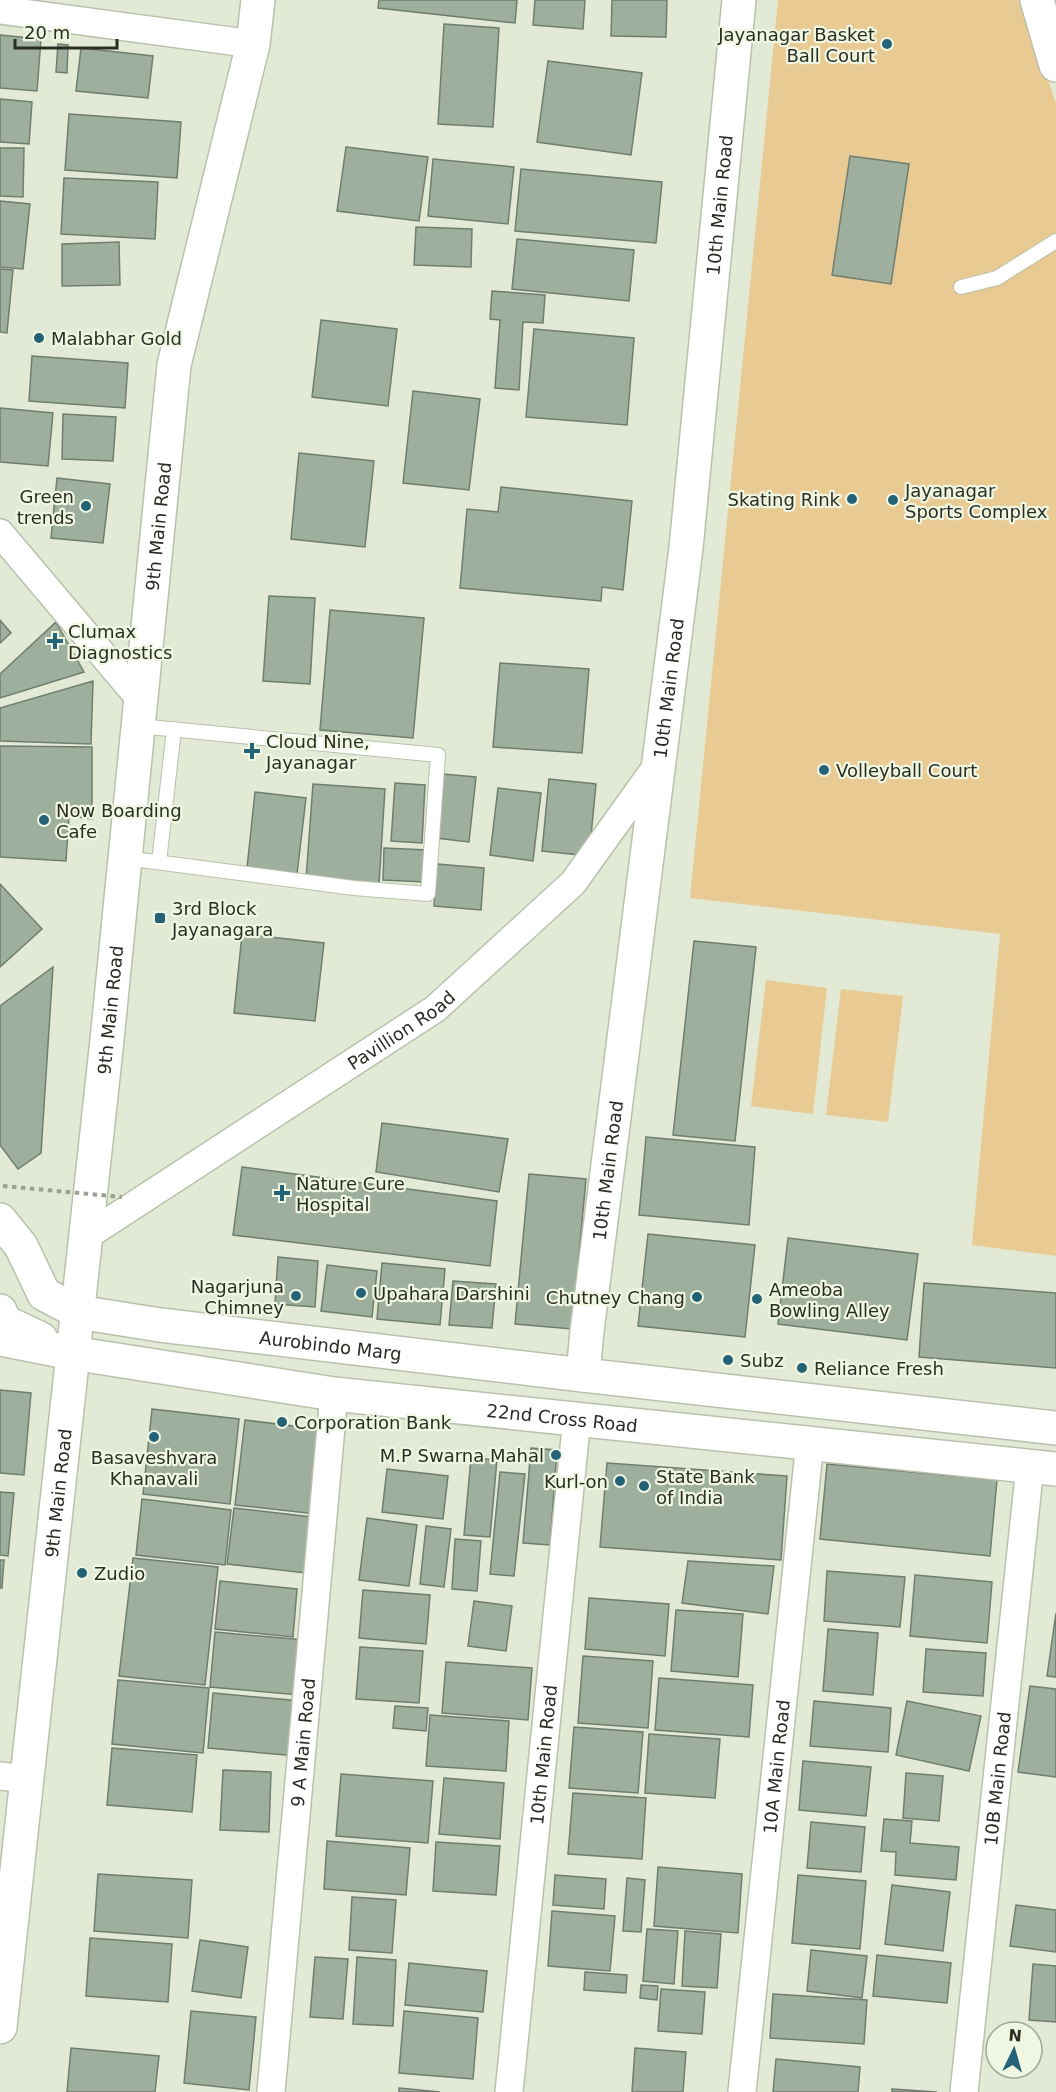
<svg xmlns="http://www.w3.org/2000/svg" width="1056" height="2092" viewBox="0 0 1056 2092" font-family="'DejaVu Sans',sans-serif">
	<rect width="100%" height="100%" fill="#e2ead5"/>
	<path fill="#e8ca92" d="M 778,0 L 1020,0 L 1056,103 L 1056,1256 L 972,1245 L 1000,934 L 690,898 Z
		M 766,980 L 827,988 L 813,1114 L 751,1106 Z
		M 841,989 L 903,996 L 888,1122 L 826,1115 Z"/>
	<path fill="#9faf9e" stroke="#6f7e6e" stroke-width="1.5" d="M 379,0 L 517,0 L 515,23 L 378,8 Z
		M 535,0 L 585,0 L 583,29 L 533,25 Z
		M 612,0 L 667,0 L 666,37 L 611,36 Z
		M 444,24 L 499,28 L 493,127 L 438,124 Z
		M 0,35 L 41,39 L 37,91 L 0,88 Z
		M 58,44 L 68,45 L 67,73 L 56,72 Z
		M 81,48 L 153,56 L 148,98 L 76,91 Z
		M 548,61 L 642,73 L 631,155 L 537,142 Z
		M 0,99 L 32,102 L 29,144 L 0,142 Z
		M 69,114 L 181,122 L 177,178 L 65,170 Z
		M 346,147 L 428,157 L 419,221 L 337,211 Z
		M 0,148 L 24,148 L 23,197 L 0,196 Z
		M 850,156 L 909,164 L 891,284 L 832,275 Z
		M 433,159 L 514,167 L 508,224 L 428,216 Z
		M 521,169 L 662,182 L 656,243 L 515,231 Z
		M 64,178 L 158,182 L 155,239 L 61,234 Z
		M 0,201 L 30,204 L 23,269 L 0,267 Z
		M 416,227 L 472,229 L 471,267 L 414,265 Z
		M 517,239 L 634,250 L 629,301 L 512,289 Z
		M 119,242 L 120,285 L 62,286 L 62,244 Z
		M 0,269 L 13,270 L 7,333 L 0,332 Z
		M 492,291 L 545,295 L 543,323 L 523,322 L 519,390 L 495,388 L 500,320 L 490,319 Z
		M 321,320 L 397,329 L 388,406 L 312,397 Z
		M 534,329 L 634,338 L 627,425 L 526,417 Z
		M 32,356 L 128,363 L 125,408 L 29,401 Z
		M 413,391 L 480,399 L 469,490 L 403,483 Z
		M 0,408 L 53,413 L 48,466 L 0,462 Z
		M 63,414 L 116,417 L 113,461 L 62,459 Z
		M 299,453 L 374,461 L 365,547 L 291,539 Z
		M 57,478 L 110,484 L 103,543 L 51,538 Z
		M 501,487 L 632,501 L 623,590 L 602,587 L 601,601 L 460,588 L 467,509 L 498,512 Z
		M 269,596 L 315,598 L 310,684 L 263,681 Z
		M 330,610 L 424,618 L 413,738 L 320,730 Z
		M 0,620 L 11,633 L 0,643 Z
		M 56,622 L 84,672 L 0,698 L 0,674 Z
		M 500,663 L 589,669 L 582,753 L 493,747 Z
		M 93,681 L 91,744 L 0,741 L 0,708 Z
		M 0,746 L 92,747 L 92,819 L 69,816 L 66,861 L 0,857 Z
		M 443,774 L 476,777 L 469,842 L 436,838 Z
		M 549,779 L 596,784 L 589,856 L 542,851 Z
		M 395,783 L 425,785 L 422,843 L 391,841 Z
		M 313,784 L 385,789 L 379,884 L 306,879 Z
		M 498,788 L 541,793 L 533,861 L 490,855 Z
		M 255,792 L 306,798 L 297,874 L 247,868 Z
		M 384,848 L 427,850 L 425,882 L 383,880 Z
		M 437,864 L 484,868 L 481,910 L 434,906 Z
		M 0,884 L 42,929 L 0,967 Z
		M 242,934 L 324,943 L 315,1021 L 234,1013 Z
		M 694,941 L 756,947 L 735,1141 L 673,1135 Z
		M 53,967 L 41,1153 L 18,1169 L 0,1145 L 0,1006 Z
		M 382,1123 L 508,1139 L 499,1192 L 376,1172 Z
		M 646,1137 L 755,1147 L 749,1225 L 639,1215 Z
		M 242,1167 L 497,1201 L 490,1266 L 233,1235 Z
		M 529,1174 L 586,1179 L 572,1329 L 515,1324 Z
		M 648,1234 L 755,1245 L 745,1337 L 638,1326 Z
		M 788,1238 L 918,1254 L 907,1340 L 778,1324 Z
		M 278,1257 L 318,1261 L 315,1307 L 275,1304 Z
		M 382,1263 L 445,1269 L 440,1325 L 377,1319 Z
		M 327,1265 L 377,1271 L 372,1317 L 321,1311 Z
		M 453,1281 L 496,1284 L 492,1328 L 449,1325 Z
		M 924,1283 L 1056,1293 L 1056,1368 L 919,1357 Z
		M 0,1390 L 31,1393 L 24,1475 L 0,1473 Z
		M 152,1409 L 239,1419 L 230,1504 L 143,1494 Z
		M 245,1420 L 325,1430 L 316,1514 L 235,1505 Z
		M 531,1448 L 557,1450 L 550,1545 L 523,1543 Z
		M 471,1458 L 497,1460 L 490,1537 L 464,1535 Z
		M 607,1463 L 787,1476 L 781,1560 L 600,1547 Z
		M 827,1464 L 997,1480 L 990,1556 L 820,1539 Z
		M 387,1469 L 448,1476 L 443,1519 L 382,1512 Z
		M 500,1472 L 525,1474 L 514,1576 L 490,1574 Z
		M 0,1492 L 14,1493 L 8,1556 L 0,1555 Z
		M 142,1499 L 231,1510 L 225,1565 L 136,1555 Z
		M 234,1508 L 320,1518 L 314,1574 L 227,1564 Z
		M 367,1518 L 417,1525 L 409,1586 L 359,1580 Z
		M 426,1526 L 451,1529 L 444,1587 L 420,1584 Z
		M 455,1539 L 481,1541 L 477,1591 L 452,1589 Z
		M 133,1558 L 218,1567 L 205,1685 L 119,1676 Z
		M 0,1560 L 4,1560 L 2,1588 L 0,1588 Z
		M 688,1561 L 774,1566 L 768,1614 L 682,1603 Z
		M 827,1571 L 905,1577 L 900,1627 L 824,1621 Z
		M 915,1575 L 992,1582 L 987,1643 L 910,1636 Z
		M 220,1581 L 297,1589 L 293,1637 L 215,1629 Z
		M 363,1590 L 430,1595 L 426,1644 L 359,1638 Z
		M 589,1598 L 669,1604 L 665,1656 L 585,1649 Z
		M 474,1601 L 512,1606 L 506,1651 L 468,1646 Z
		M 676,1610 L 743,1614 L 738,1677 L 671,1671 Z
		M 1056,1613 L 1056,1677 L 1047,1676 Z
		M 828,1629 L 878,1633 L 873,1695 L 823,1691 Z
		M 215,1632 L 305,1640 L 300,1695 L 210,1687 Z
		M 360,1647 L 423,1651 L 419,1703 L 356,1699 Z
		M 926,1649 L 986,1653 L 983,1696 L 923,1692 Z
		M 583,1656 L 653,1661 L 648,1728 L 578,1723 Z
		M 446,1662 L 532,1668 L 528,1720 L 442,1713 Z
		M 659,1678 L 753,1685 L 749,1737 L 655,1730 Z
		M 118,1680 L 209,1688 L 203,1753 L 112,1744 Z
		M 1030,1686 L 1056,1689 L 1056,1777 L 1018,1772 Z
		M 213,1693 L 301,1701 L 297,1756 L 208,1748 Z
		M 814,1701 L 891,1708 L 888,1752 L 810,1746 Z
		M 907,1701 L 981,1716 L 969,1771 L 896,1755 Z
		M 395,1706 L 428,1708 L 426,1731 L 393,1728 Z
		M 430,1715 L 509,1721 L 506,1771 L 426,1766 Z
		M 574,1727 L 643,1732 L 638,1793 L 569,1788 Z
		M 649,1734 L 720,1739 L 715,1798 L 645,1793 Z
		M 112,1748 L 197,1755 L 192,1812 L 107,1805 Z
		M 803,1761 L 871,1767 L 866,1816 L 799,1810 Z
		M 223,1770 L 271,1772 L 269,1832 L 220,1830 Z
		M 906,1773 L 943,1776 L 939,1821 L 903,1818 Z
		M 341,1774 L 433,1781 L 428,1843 L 336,1836 Z
		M 444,1778 L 504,1783 L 500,1839 L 439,1834 Z
		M 573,1793 L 646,1798 L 642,1859 L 568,1854 Z
		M 884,1819 L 912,1821 L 910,1843 L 959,1847 L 956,1880 L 895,1875 L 896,1852 L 881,1851 Z
		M 811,1822 L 865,1827 L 861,1872 L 807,1868 Z
		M 327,1841 L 410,1848 L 406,1895 L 324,1889 Z
		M 436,1842 L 500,1846 L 496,1895 L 433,1891 Z
		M 658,1867 L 742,1874 L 738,1933 L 654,1926 Z
		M 98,1874 L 192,1880 L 188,1938 L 94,1931 Z
		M 555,1875 L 606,1879 L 604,1909 L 553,1905 Z
		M 798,1875 L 866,1881 L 860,1949 L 792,1943 Z
		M 627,1878 L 645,1880 L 641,1932 L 623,1931 Z
		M 892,1885 L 950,1892 L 943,1951 L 885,1944 Z
		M 352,1897 L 396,1900 L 392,1953 L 349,1950 Z
		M 1016,1905 L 1056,1910 L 1056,1952 L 1010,1946 Z
		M 552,1911 L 615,1916 L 610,1971 L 548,1966 Z
		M 647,1929 L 678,1931 L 674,1984 L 643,1981 Z
		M 685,1931 L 721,1934 L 717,1988 L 682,1986 Z
		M 90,1938 L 172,1944 L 168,2002 L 86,1996 Z
		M 200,1940 L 248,1947 L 241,1998 L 192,1991 Z
		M 811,1950 L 867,1956 L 862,1998 L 807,1991 Z
		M 877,1955 L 951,1963 L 947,2003 L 873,1996 Z
		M 315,1957 L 348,1959 L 343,2019 L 310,2017 Z
		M 357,1957 L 396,1960 L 393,2026 L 353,2024 Z
		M 409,1963 L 487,1971 L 483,2012 L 405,2005 Z
		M 1033,1964 L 1056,1966 L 1056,2022 L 1029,2020 Z
		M 585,1972 L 627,1975 L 626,1993 L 584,1990 Z
		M 641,1985 L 658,1986 L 657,2000 L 640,1998 Z
		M 661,1989 L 705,1992 L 702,2034 L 658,2031 Z
		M 773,1994 L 867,2000 L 864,2044 L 770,2038 Z
		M 191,2011 L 256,2017 L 249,2090 L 184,2083 Z
		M 404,2011 L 478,2018 L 473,2079 L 399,2073 Z
		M 71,2048 L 159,2056 L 155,2092 L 67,2092 Z
		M 635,2048 L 686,2052 L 683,2092 L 632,2092 Z
		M 776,2059 L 860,2067 L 858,2092 L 773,2092 Z
		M 399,2088 L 440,2092 L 399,2092 Z
		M 892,2089 L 937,2092 L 892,2092 Z"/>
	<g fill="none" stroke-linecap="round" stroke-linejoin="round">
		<g stroke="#b9c1ac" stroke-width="16">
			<path id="lane" d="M 961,287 L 997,278 L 1056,241
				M 125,858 L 354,888 L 428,894 L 438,755 L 138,726
				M 159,862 L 174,729"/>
		</g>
		<g stroke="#b9c1ac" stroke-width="30">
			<g id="street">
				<path d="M 0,10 L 253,44"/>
				<path d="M 0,533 L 141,700"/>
				<path id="s1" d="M 85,1237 L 435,1009 L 573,883 L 659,763"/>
				<path d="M 0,1776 L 26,1779"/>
				<path id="s2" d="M 271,2092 L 334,1394"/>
				<path id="s3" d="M 509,2092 L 577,1418"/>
				<path id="s4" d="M 742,2092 L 810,1442"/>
				<path id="s5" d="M 964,2092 L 1030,1466"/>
			</g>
		</g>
		<g stroke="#b9c1ac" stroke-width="36">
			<g id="secondary">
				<path d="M 1037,0 L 1056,65"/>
				<path id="s6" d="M 0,1220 L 21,1246 L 44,1294 L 78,1312 L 160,1325 L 583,1375 L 1056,1428"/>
				<path d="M 0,1311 L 5,1322 L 41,1339"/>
				<path id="s7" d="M 0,1339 L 72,1353 L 334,1394 L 1056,1469"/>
				<path id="s8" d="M 583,1375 L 587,1331 L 686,548 L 739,0"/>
				<path id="s9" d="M 0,2027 L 107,1040 L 174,365 L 253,44 L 258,0"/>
			</g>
		</g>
		<use href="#lane" stroke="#fff" stroke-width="14"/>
		<use href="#street" stroke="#fff" stroke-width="27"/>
		<use href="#secondary" stroke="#fff" stroke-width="33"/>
		<path stroke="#9ba191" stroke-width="4" stroke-dasharray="4.5 4.5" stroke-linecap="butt" d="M 3,1186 L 122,1197"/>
	</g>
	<g fill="#246278" stroke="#eff7e2" stroke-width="2">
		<circle cx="887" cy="44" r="6"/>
		<circle cx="39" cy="338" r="6"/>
		<circle cx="852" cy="499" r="6"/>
		<circle cx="893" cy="500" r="6"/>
		<circle cx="86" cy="506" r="6"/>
		<path d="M52 632h6v6h6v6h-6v6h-6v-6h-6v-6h6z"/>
		<path d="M249 742h6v6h6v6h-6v6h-6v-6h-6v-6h6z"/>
		<circle cx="824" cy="770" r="6"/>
		<circle cx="44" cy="820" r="6"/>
		<rect x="154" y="912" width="12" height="12" rx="3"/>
		<path d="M279 1184h6v6h6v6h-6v6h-6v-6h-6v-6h6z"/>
		<circle cx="361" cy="1293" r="6"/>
		<circle cx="296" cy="1296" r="6"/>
		<circle cx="697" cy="1297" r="6"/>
		<circle cx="757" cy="1299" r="6"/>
		<circle cx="728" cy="1360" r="6"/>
		<circle cx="802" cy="1368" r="6"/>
		<circle cx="282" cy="1422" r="6"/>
		<circle cx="154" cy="1437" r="6"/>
		<circle cx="556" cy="1455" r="6"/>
		<circle cx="620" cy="1481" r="6"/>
		<circle cx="644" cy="1486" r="6"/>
		<circle cx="82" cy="1573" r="6"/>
	</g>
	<g text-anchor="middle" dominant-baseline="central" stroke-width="4.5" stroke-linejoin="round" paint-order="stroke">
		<g font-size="18" fill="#2b2d25" stroke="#eff7e2" text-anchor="start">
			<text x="875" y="34" text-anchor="end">Jayanagar Basket<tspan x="875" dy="21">Ball Court</tspan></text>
			<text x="51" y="338">Malabhar Gold</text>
			<text x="905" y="490">Jayanagar<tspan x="905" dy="21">Sports Complex</tspan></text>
			<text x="74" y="496" text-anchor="end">Green<tspan x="74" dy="21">trends</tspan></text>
			<text x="840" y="499" text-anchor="end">Skating Rink</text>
			<text x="68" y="631">Clumax<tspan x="68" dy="21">Diagnostics</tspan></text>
			<text x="266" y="741">Cloud Nine,<tspan x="266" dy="21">Jayanagar</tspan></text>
			<text x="836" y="770">Volleyball Court</text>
			<text x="56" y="810">Now Boarding<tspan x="56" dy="21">Cafe</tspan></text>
			<text x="172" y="908">3rd Block<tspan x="172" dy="21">Jayanagara</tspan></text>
			<text x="296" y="1183">Nature Cure<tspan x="296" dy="21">Hospital</tspan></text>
			<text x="284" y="1286" text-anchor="end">Nagarjuna<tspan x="284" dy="21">Chimney</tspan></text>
			<text x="769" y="1289">Ameoba<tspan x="769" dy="21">Bowling Alley</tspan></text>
			<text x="373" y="1293">Upahara Darshini</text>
			<text x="685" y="1297" text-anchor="end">Chutney Chang</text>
			<text x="740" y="1360">Subz</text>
			<text x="814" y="1368">Reliance Fresh</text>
			<text x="294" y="1422">Corporation Bank</text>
			<text x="544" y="1455" text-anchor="end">M.P Swarna Mahal</text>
			<text x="154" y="1457" text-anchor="middle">Basaveshvara<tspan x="154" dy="21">Khanavali</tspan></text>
			<text x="656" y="1476">State Bank<tspan x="656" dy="21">of India</tspan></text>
			<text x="608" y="1481" text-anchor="end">Kurl-on</text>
			<text x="94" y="1573">Zudio</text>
		</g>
		<g font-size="18" fill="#2b2d25" stroke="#eff7e2">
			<text stroke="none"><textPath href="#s8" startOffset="1178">10th Main Road</textPath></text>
			<text stroke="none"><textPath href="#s9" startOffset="1509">9th Main Road</textPath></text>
			<text stroke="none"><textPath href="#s8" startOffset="692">10th Main Road</textPath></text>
			<text stroke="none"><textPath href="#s9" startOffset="1023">9th Main Road</textPath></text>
			<text stroke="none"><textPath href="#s1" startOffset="378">Pavillion Road</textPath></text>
			<text stroke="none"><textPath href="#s8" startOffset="206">10th Main Road</textPath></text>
			<text stroke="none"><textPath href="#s6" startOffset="380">Aurobindo Marg</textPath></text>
			<text stroke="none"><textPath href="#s7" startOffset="568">22nd Cross Road</textPath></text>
			<text stroke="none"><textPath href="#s9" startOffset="537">9th Main Road</textPath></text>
			<text stroke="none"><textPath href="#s2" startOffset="351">9 A Main Road</textPath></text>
			<text stroke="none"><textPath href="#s3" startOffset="339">10th Main Road</textPath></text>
			<text stroke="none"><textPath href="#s4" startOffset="327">10A Main Road</textPath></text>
			<text stroke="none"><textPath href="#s5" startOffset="315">10B Main Road</textPath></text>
		</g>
	</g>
	<g transform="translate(1014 2050) rotate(5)"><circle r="28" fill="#eff7e2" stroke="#a1a696" stroke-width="1.5"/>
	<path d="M0-4.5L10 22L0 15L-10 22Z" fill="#246278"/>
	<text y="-9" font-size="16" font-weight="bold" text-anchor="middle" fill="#2b2d25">N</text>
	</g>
	<path d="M15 39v9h102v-9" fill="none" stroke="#2b2d25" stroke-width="3"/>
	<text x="24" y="39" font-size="18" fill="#2b2d25" stroke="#eff7e2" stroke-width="4.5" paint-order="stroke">20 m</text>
</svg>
